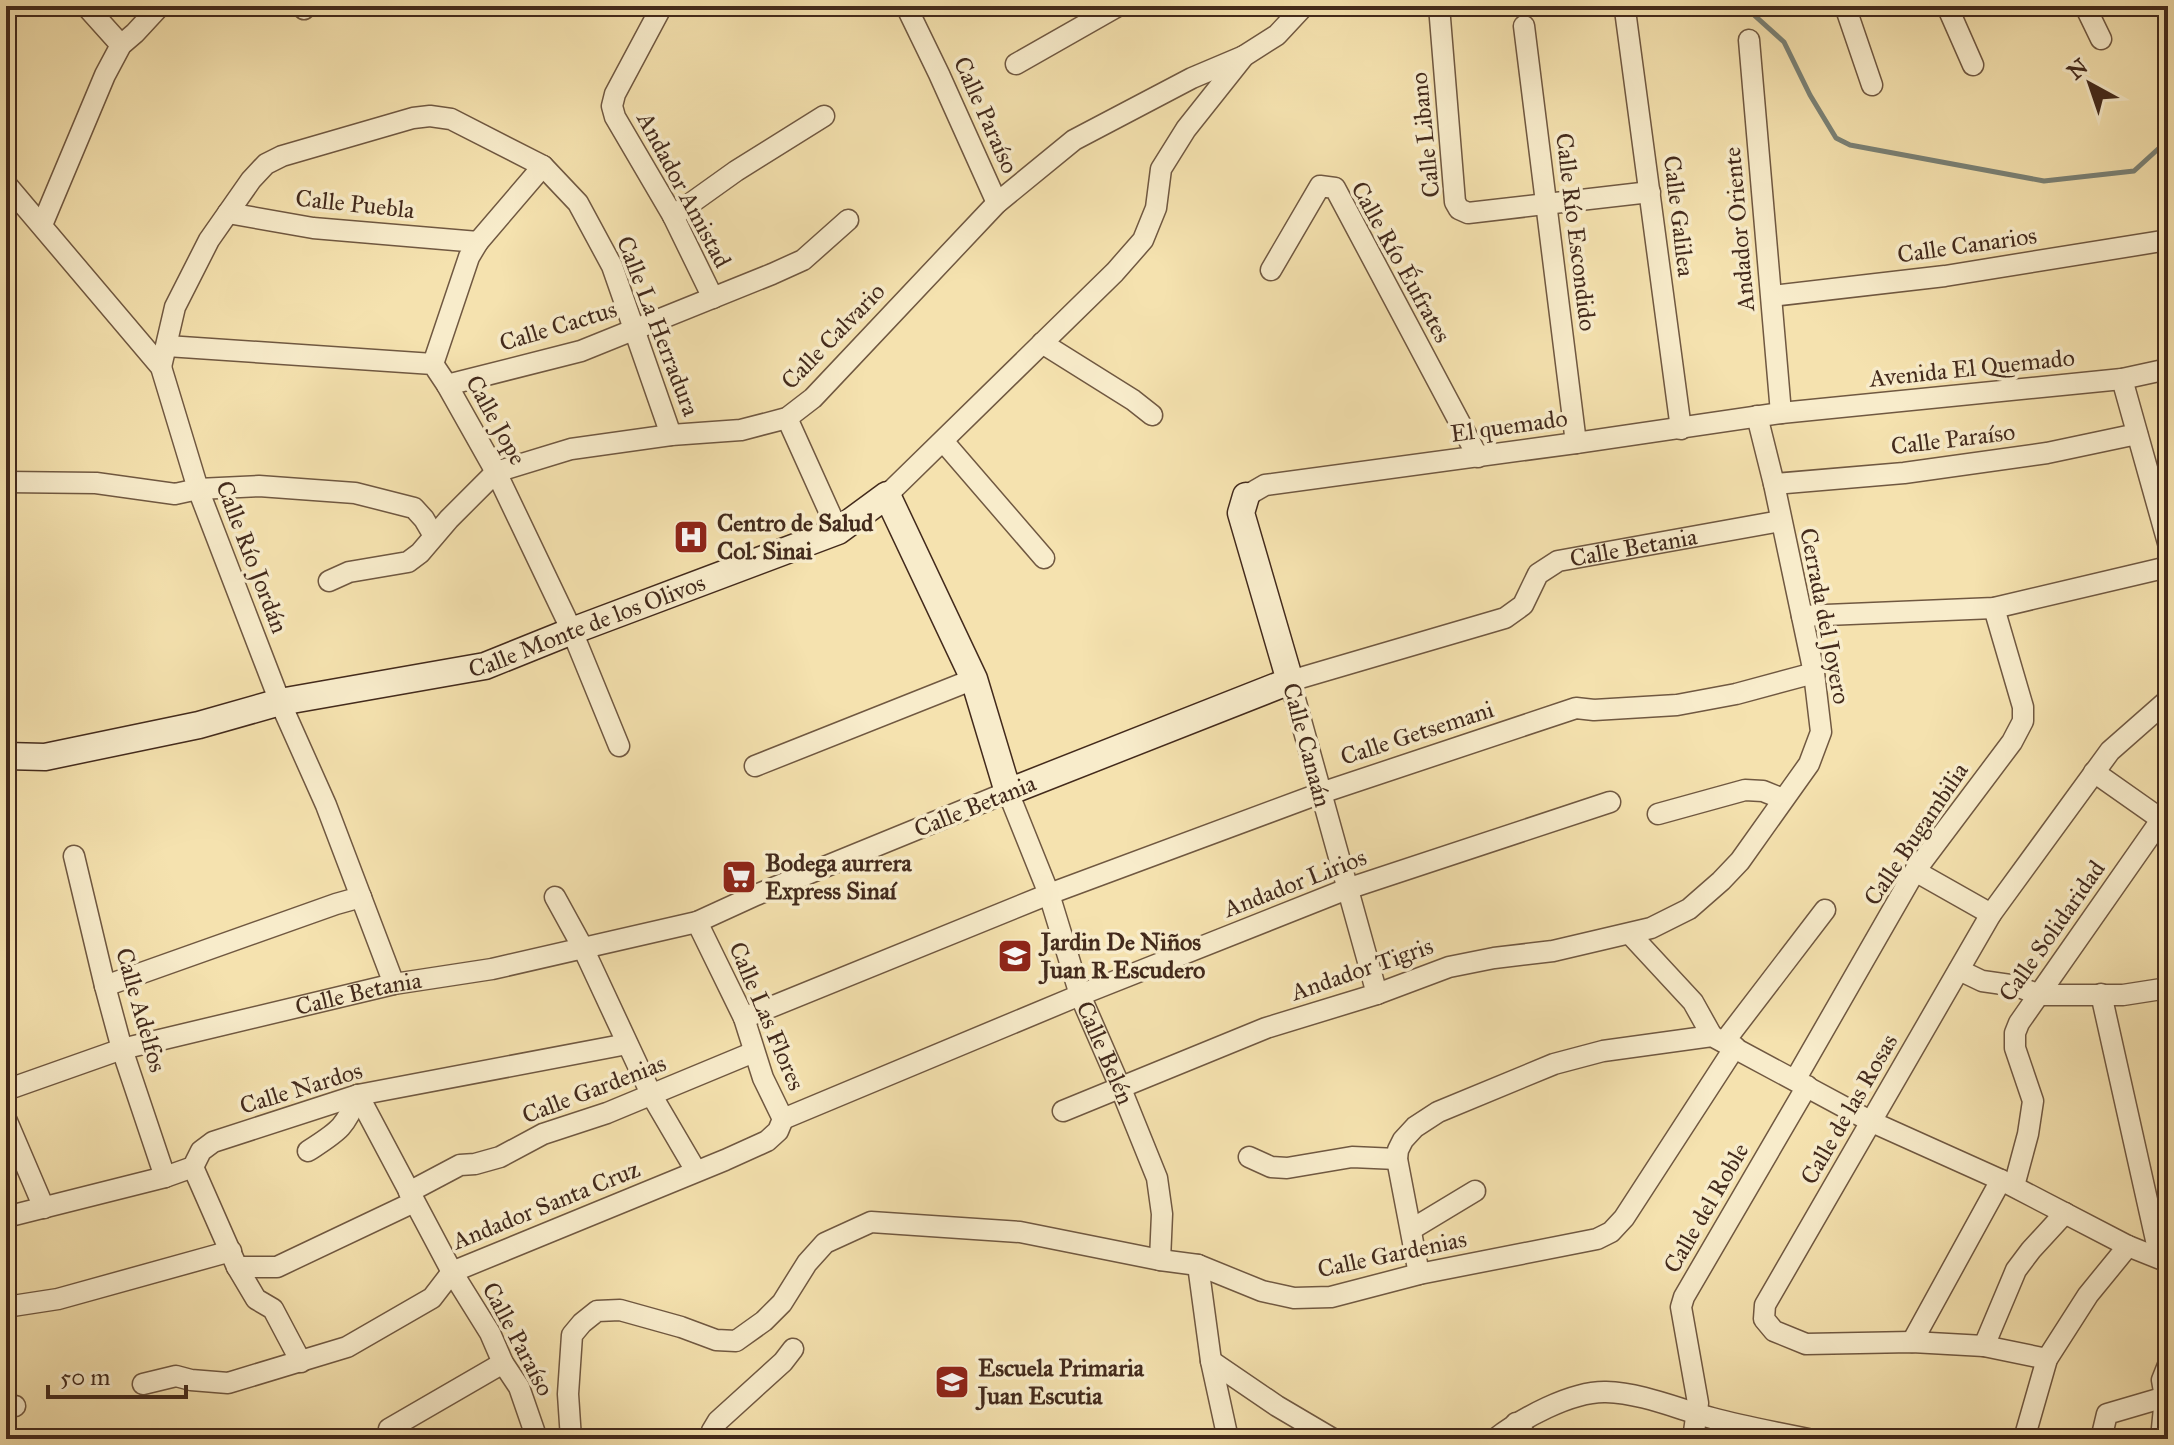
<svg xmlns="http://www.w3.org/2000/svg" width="2174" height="1445" viewBox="0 0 2174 1445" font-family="'IM FELL Great Primer',serif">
	<rect width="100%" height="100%" fill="#f5e2af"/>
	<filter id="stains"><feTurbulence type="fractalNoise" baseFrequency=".0025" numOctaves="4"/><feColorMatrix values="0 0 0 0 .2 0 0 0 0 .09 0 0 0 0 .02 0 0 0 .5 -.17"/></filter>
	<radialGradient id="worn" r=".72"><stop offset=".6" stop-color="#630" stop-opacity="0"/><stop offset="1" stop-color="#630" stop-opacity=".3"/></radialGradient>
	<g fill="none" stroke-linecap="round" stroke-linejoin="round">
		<path stroke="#7a8277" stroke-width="5" d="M 1744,6 L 1784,42 L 1810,95 L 1836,138 L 1850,145 L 2044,181 L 2134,171 L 2168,140"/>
		<g stroke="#705841" stroke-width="23">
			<g id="street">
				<path d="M 86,6 L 121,45"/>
				<path d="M 301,6 L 304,9"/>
				<path d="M 662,6 L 615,94 L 612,106 L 615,117 L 673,216 L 713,298"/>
				<path d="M 906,6 L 939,74 L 997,203"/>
				<path d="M 1439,6 L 1455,202 L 1459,209 L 1468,213 L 1650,192"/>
				<path d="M 1845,6 L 1872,85"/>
				<path d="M 1947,6 L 1973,65"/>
				<path d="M 2085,6 L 2101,39"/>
				<path d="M 1625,10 L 1681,429"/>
				<path d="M 1524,26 L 1576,443"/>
				<path d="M 1749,40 L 1781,413"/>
				<path d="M 1016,64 L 1118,6"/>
				<path d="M 6,184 L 161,367 L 198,489 L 280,702 L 326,805 L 394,984"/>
				<path d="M 228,213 L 313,228 L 478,242"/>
				<path d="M 673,216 L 736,171 L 824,116"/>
				<path d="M 42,225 L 105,75 L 121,45 L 135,33 L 160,6"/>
				<path d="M 1271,270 L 1320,186 L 1335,188 L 1478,457"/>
				<path d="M 1772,296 L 1945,276 L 2168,240"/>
				<path d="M 1042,343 L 1133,400 L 1152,415"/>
				<path d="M 167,346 L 433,364 L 447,385 L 496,472 L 572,631 L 619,746"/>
				<path d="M 433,364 L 469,257 L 478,242 L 543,166"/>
				<path d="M 161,367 L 175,307 L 209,240 L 251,180 L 266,164 L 282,156 L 413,118 L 430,116 L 451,119 L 543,166 L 578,203 L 612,266 L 671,435"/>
				<path d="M 2122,379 L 2168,543"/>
				<path d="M 447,385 L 581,351 L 772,274 L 803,260 L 848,220"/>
				<path d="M 787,418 L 838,531"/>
				<path d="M 943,441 L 1044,558"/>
				<path d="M 6,482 L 96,483 L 175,494 L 198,489 L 259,486 L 355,493 L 414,508 L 424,519 L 434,536"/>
				<path d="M 1774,484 L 1904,473 L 2047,453 L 2137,434"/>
				<path d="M 887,495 L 1115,272 L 1143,240 L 1156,208 L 1161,169 L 1186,129 L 1244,56 L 1277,35 L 1304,6"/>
				<path d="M 1246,496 L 1265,485 L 1576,443 L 1781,413 L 2122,379 L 2168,369"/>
				<path d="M 329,581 L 349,572 L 408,562 L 420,553 L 449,519 L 496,472 L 571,449 L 671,435 L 741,430 L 787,418 L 813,398 L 997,203 L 1074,140 L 1192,78 L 1244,56"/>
				<path d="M 1802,616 L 1994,608 L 2168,567"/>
				<path d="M 755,766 L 974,679"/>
				<path d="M 2094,772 L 2168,824"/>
				<path d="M 1658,814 L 1745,790 L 1763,791 L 1783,799"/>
				<path d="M 74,856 L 105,986 L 122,1049 L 165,1177"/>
				<path d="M 1915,871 L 1991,914"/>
				<path d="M 555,897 L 583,948 L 652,1096 L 696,1171"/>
				<path d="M 1630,934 L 1693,1002 L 1712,1036"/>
				<path d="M 1959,970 L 1982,981 L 2017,986 L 2039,995 L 2123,995 L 2168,988"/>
				<path d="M 105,986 L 336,904 L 361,897"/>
				<path id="s1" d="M 1377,994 L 1290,681 L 1505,618 L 1523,605 L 1538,574 L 1558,561 L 1780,521"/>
				<path d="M 2101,994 L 2160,1258"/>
				<path d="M 744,1018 L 1049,894 L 1321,793 L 1576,708 L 1594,710 L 1677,705 L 1736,694 L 1814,673"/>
				<path d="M 1724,1042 L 1825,910"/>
				<path d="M 1795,1080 L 1915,871 L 2012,742 L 2023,721 L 2023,707 L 1994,608"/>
				<path id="s2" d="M 6,1090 L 122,1049 L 394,984 L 492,969 L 697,922 L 756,895 L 1008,792 L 1049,894 L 1080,995 L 1121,1089 L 1157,1178 L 1162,1214 L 1160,1260"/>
				<path d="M 358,1095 L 452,1272 L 490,1333 L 503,1363 L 519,1387 L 537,1439"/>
				<path d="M 1063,1111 L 1266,1028 L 1377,994 L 1449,967 L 1494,958 L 1553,951 L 1651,928 L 1689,909 L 1721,881 L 1740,861 L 1809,764 L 1821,732 L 1814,673 L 1774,484 L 1757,416"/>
				<path d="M 6,1119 L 44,1208"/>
				<path d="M 783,1119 L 1080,995 L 1347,889 L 1610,802"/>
				<path d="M 308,1151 C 337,1132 345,1129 358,1095"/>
				<path d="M 1249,1157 L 1271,1167 L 1287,1168 L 1352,1157 L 1397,1159"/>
				<path d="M 193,1167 L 237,1267 L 256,1299 L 273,1309 L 301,1362"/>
				<path d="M 2014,1186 L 2028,1134 L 2033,1101 L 2015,1048 L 2015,1033 L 2019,1023 L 2161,820 L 2168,807"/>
				<path d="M 409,1192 L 460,1165 L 475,1164 L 500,1157 L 543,1134 L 607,1113 L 754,1052"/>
				<path d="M 6,1217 L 165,1177 L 193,1167 L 201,1151 L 213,1142 L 358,1095 L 627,1044"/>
				<path d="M 1412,1229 L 1475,1191"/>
				<path d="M 1198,1265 L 1211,1361 L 1228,1439"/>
				<path d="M 237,1267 L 277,1267 L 414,1202"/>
				<path d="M 1419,1274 L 1397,1159 L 1398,1150 L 1403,1140 L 1415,1127 L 1438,1112 L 1554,1064 L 1603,1051 L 1712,1036 L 1872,1122 L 2001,1180 L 2128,1246 L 2168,1262"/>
				<path d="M 6,1307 L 58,1299 L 231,1251"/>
				<path d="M 1912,1342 L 2001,1180"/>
				<path d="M 1984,1346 L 2016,1270 L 2031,1250 L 2065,1213"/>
				<path d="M 2047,1359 L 1984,1346 L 1912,1342 L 1806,1344 L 1774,1331 L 1764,1319 L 1765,1305 L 1991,914 L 2110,751 L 2168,700"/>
				<path d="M 1211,1361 L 1277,1406 L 1333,1439"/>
				<path d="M 143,1384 L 176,1376 L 191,1380 L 228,1383 L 347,1347 L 432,1298 L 452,1272 L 725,1160 L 767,1141 L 778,1131 L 783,1119 L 763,1078 L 744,1018 L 697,922"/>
				<path d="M 6,1405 L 15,1406"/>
				<path d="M 1516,1423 L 1528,1439"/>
				<path d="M 389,1429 L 503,1363"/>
				<path d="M 571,1439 L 568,1394 L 572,1335 L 582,1323 L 597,1311 L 620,1310 L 681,1327 L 716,1340 L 736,1341 L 764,1321 L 782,1303 L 807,1263 L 825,1243 L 871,1222 L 1020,1232 L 1160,1260 L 1198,1265 L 1262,1291 L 1294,1298 L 1331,1297 L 1419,1274 L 1597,1239 L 1611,1232 L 1624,1218 L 1735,1047"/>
				<path d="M 710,1439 L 712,1431 L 718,1421 L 783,1362 L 793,1349"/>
				<path d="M 1495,1439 C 1521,1419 1571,1391 1606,1392 C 1642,1393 1678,1409 1712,1418 C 1744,1427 1776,1432 1808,1439"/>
				<path d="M 1693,1439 L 1698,1403 L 1681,1307 L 1684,1297 L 1807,1086"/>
				<path d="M 2024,1439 L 2047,1359 L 2088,1295 L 2128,1246"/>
				<path d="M 2101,1439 L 2107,1414 L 2165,1397"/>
				<path d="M 2161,1439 L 2165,1397 L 2162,1380 L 2168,1365"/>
			</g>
		</g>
		<g stroke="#432a1c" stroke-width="29">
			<g id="secondary">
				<path id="s3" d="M 6,756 L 45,757 L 199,725 L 280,702 L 485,666 L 572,631 L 838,531 L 887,495 L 974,679 L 1008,792 L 1290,681 L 1241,513 L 1246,496"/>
			</g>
		</g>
		<use href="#street" stroke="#f8eccb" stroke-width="20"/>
		<use href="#secondary" stroke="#f8eccb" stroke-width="26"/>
	</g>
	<defs>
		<g id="hospital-square" transform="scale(1.8)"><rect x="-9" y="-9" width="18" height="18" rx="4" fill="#8f2418" stroke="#f8eccb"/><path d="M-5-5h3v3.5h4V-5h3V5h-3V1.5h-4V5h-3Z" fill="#fff"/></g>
		<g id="supermarket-square" transform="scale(1.8)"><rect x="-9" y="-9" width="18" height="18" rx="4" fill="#8f2418" stroke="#f8eccb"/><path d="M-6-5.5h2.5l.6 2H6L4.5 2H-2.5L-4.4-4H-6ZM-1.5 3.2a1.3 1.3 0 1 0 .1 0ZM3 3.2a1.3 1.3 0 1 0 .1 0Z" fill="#fff"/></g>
		<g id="school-square" transform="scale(1.8)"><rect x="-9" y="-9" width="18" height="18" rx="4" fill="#8f2418" stroke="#f8eccb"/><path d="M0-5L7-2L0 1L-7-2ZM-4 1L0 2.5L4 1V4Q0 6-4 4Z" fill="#fff"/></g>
	</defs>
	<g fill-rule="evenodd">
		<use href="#hospital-square" x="691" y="537"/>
		<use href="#supermarket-square" x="739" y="877"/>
		<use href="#school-square" x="1015" y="956"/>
		<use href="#school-square" x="952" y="1382"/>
	</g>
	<g text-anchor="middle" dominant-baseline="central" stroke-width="7" stroke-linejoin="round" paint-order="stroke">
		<g font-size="24" fill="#432a1c" stroke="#f8eccb">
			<text transform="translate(986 115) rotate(66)">Calle Paraíso</text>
			<text transform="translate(1425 135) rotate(-96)">Calle Libano</text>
			<text transform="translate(684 190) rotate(62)">Andador Amistad</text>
			<text transform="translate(355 204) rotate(6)">Calle Puebla</text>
			<text transform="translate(1679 216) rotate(83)">Calle Galilea</text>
			<text transform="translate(1739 229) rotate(-95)">Andador Oriente</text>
			<text transform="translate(1576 232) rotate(83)">Calle Río Escondido</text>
			<text transform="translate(1967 245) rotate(-8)">Calle Canarios</text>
			<text transform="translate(1401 262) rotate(61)">Calle Río Éufrates</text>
			<text transform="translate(558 326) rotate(-17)">Calle Cactus</text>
			<text transform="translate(658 326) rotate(69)">Calle La Herradura</text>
			<text transform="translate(833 336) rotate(-46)">Calle Calvario</text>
			<text transform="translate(1972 368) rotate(-6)">Avenida El Quemado</text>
			<text transform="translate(496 420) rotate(61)">Calle Jope</text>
			<text transform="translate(1509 426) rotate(-8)">El quemado</text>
			<text transform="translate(1953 439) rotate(-7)">Calle Paraíso</text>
			<text stroke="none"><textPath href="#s1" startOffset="706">Calle Betania</textPath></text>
			<text transform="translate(252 557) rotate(69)">Calle Río Jordán</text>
			<text transform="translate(1825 616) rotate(79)">Cerrada del Joyero</text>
			<text stroke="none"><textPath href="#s3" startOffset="598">Calle Monte de los Olivos</textPath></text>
			<text transform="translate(1417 733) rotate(-18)">Calle Getsemani</text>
			<text transform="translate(1307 745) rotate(75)">Calle Canaán</text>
			<text transform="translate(975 806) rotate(-22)">Calle Betania</text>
			<text transform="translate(1916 834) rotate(-56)">Calle Bugambilia</text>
			<text transform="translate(1295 883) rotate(-21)">Andador Lirios</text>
			<text transform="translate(2052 931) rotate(-55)">Calle Solidaridad</text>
			<text transform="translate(1362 969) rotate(-19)">Andador Tigris</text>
			<text stroke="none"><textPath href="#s2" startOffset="366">Calle Betania</textPath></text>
			<text transform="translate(141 1010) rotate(74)">Calle Adelfos</text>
			<text transform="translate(767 1016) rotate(67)">Calle Las Flores</text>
			<text stroke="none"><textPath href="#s2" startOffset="1328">Calle Belén</textPath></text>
			<text transform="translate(301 1088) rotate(-17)">Calle Nardos</text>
			<text transform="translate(594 1089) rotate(-21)">Calle Gardenias</text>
			<text transform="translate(1849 1109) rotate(-60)">Calle de las Rosas</text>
			<text transform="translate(546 1205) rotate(-22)">Andador Santa Cruz</text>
			<text transform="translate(1706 1208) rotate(-60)">Calle del Roble</text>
			<text transform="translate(1392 1254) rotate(-12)">Calle Gardenias</text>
			<text transform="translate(518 1339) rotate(62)">Calle Paraíso</text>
		</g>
		<g font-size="24" font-weight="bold" fill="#432a1c" stroke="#f8eccb" text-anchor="start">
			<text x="717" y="523">Centro de Salud<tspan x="717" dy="28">Col. Sinai</tspan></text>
			<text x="765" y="863">Bodega aurrera<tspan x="765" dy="28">Express Sinaí</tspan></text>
			<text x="1041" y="942">Jardin De Niños<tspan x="1041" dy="28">Juan R Escudero</tspan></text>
			<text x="978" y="1368">Escuela Primaria<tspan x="978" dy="28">Juan Escutia</tspan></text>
		</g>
	</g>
	<rect width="2174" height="1445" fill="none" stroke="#f5e2af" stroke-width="32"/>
	<rect x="8" y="8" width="2158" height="1429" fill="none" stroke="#432a1c" stroke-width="4"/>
	<rect x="16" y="16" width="2142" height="1413" fill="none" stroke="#432a1c" stroke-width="2"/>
	<g transform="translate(2090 84) rotate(320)" stroke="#f8eccb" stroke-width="6" paint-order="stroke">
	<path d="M0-6L14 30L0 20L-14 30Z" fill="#432a1c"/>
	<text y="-12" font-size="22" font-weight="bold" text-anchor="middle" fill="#432a1c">N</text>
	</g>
	<path d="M48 1385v12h138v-12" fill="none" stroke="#432a1c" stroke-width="4"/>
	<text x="60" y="1385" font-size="24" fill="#432a1c" stroke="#f8eccb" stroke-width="6" paint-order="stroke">50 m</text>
	<rect width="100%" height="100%" filter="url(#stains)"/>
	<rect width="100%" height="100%" fill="url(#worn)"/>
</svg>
